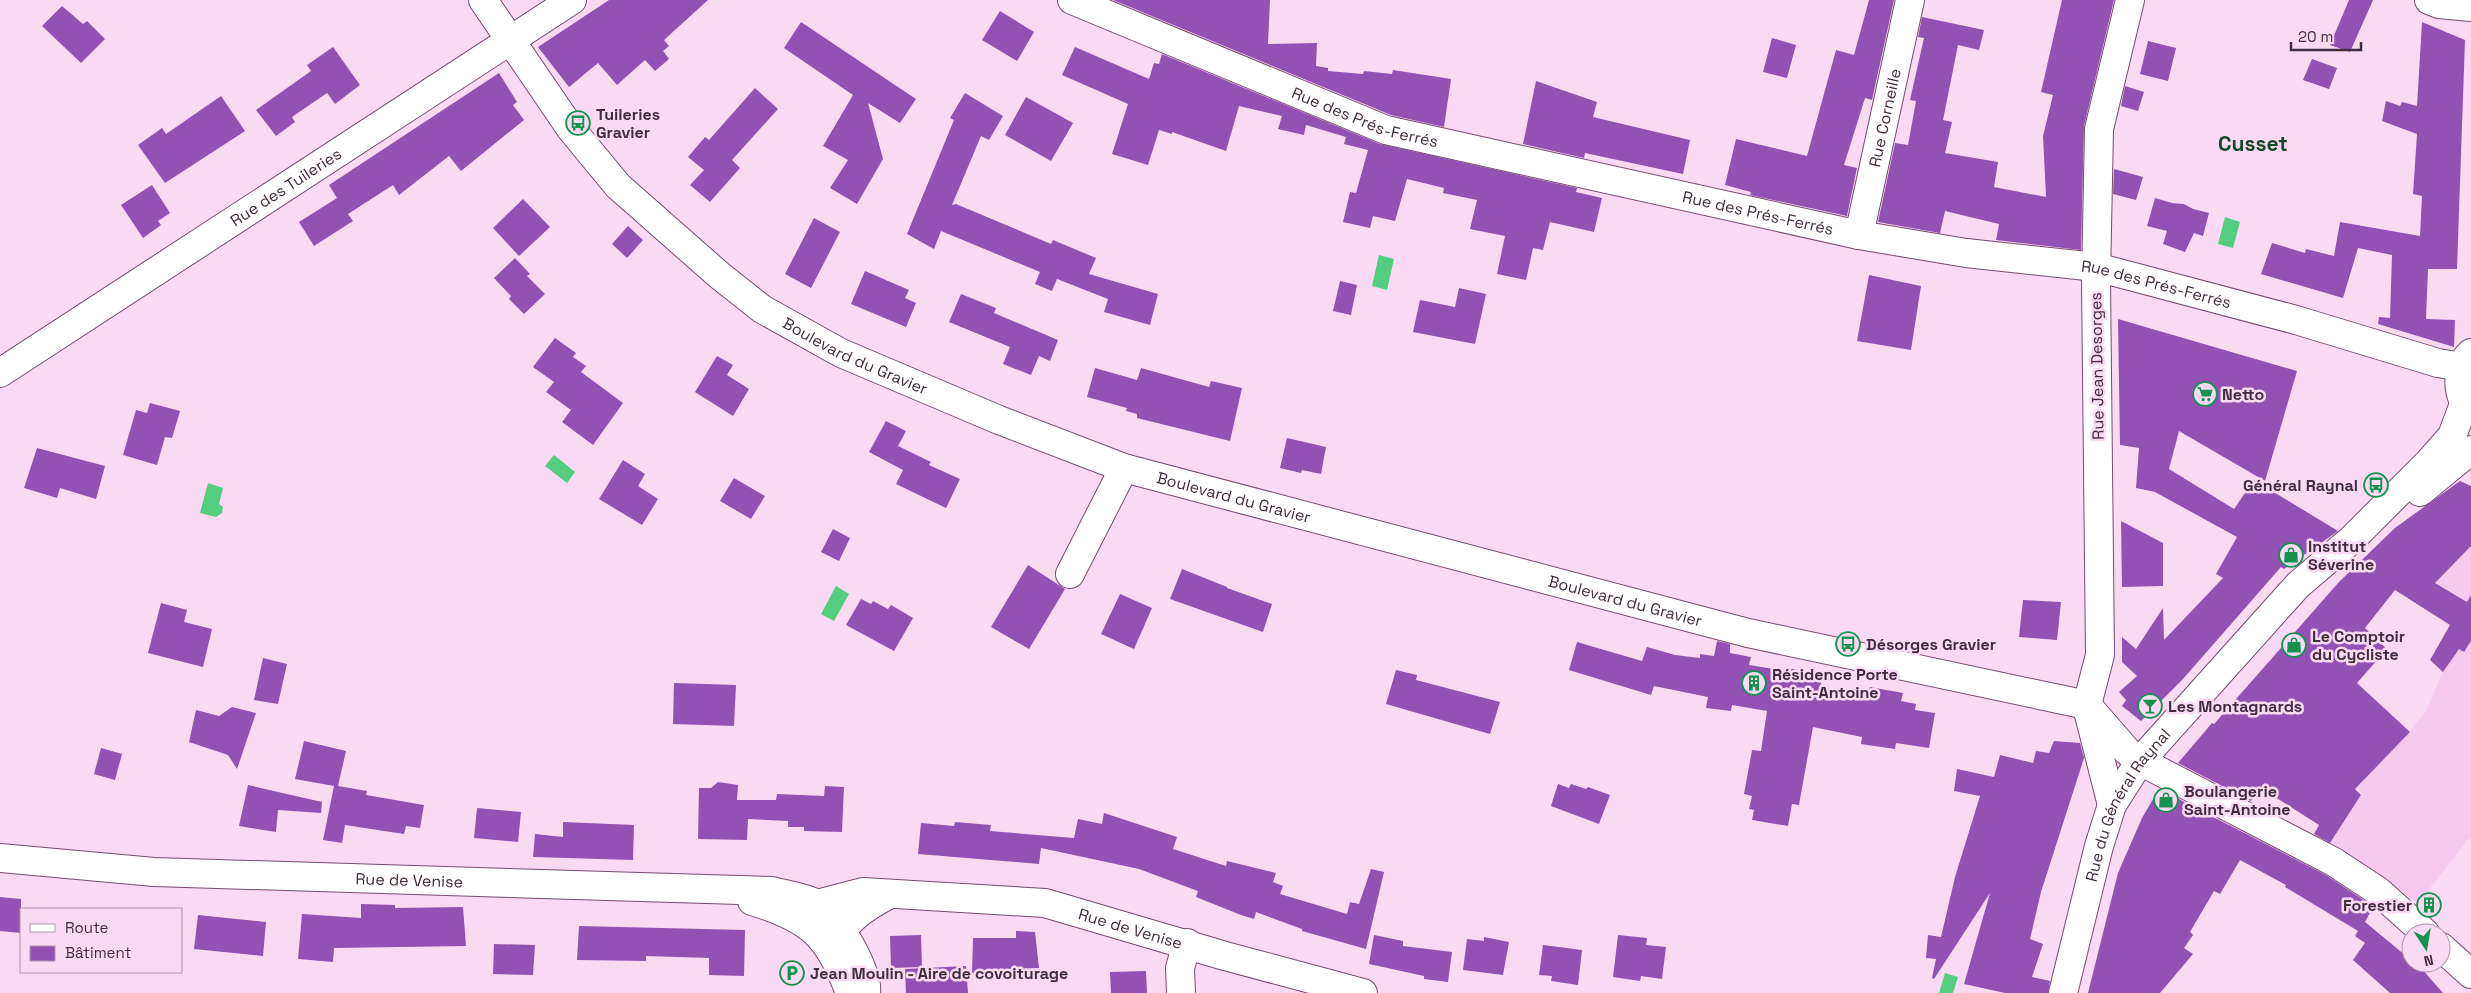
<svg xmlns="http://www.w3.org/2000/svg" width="2471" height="993" viewBox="0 0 2471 993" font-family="'Space Grotesk',sans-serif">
	<rect width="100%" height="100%" fill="#fad9f3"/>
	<path fill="#f8c9ef" d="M 2471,545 L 2471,604 L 2436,583 Z
		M 2471,632 L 2471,836 L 2418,903 L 2356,858 L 2329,845 L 2362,795 L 2358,786 L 2410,731 L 2426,711 L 2443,671 Z"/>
	<path fill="#53ce81" d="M 2225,217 L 2240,222 L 2233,248 L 2218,244 Z
		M 1379,255 L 1394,259 L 1387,290 L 1372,286 Z
		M 554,455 L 575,472 L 567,483 L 545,466 Z
		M 208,483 L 223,488 L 219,504 L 223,507 L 222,513 L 216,517 L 200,513 Z
		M 836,586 L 849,594 L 834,621 L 821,614 Z
		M 1945,973 L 1958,977 L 1953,993 L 1939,993 Z"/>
	<path fill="#9252b3" d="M 609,0 L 708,0 L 664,40 L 669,46 L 663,51 L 669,59 L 655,71 L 645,60 L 617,85 L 598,63 L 569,87 L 538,47 Z
		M 1113,0 L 1270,0 L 1268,44 L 1317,43 L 1316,66 L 1328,68 L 1328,71 L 1363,74 L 1364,71 L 1392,74 L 1393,70 L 1451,79 L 1444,127 L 1391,115 Z
		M 1869,0 L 1894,0 L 1872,100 L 1865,98 L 1844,165 L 1857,168 L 1847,216 L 1750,195 L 1751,192 L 1725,185 L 1736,139 L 1807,156 L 1836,50 L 1854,55 Z
		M 2062,0 L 2114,0 L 2084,126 L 2081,250 L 1996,240 L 1999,224 L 1945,211 L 1940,233 L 1878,222 L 1895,143 L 1908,145 L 1916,101 L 1910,100 L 1924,38 L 1918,37 L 1922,17 L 1984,30 L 1979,50 L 1958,45 L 1943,120 L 1952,122 L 1945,153 L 1998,162 L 1994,187 L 2046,197 L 2043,136 L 2053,95 L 2041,92 Z
		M 2349,0 L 2373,0 L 2350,52 L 2330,45 Z
		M 62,6 L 83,24 L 87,21 L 105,39 L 81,63 L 42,26 Z
		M 1000,11 L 1034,32 L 1017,61 L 982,40 Z
		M 801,22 L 916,99 L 900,123 L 868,103 L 883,159 L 857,204 L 830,188 L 848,160 L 823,146 L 853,95 L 784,48 Z
		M 2422,22 L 2465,40 L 2457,269 L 2428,269 L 2426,319 L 2455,320 L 2454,347 L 2378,324 L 2379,317 L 2390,318 L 2392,255 L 2358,248 L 2343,298 L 2261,274 L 2272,243 L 2305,253 L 2306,249 L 2334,256 L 2340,222 L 2420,236 L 2422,196 L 2413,194 L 2417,134 L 2382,121 L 2386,101 L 2400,106 L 2402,102 L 2417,106 Z
		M 1772,38 L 1796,45 L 1787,78 L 1763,72 Z
		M 2148,41 L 2176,48 L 2168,81 L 2140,74 Z
		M 333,47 L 360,85 L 335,104 L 327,93 L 292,117 L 295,122 L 276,136 L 256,110 L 311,71 L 307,65 Z
		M 1075,47 L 1149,79 L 1154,63 L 1159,64 L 1162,54 L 1380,144 L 1577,188 L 1576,192 L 1602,198 L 1594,232 L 1550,222 L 1543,250 L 1533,248 L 1526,280 L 1497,274 L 1505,236 L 1470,229 L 1477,200 L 1443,193 L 1444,188 L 1407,179 L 1395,221 L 1373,216 L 1370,228 L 1343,222 L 1350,192 L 1356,193 L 1368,150 L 1344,144 L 1346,137 L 1306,125 L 1304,135 L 1278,129 L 1282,116 L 1239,106 L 1226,151 L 1172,132 L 1172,134 L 1159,130 L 1148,165 L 1112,154 L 1128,104 L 1062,75 Z
		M 2312,59 L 2337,68 L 2329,89 L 2303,80 Z
		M 499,73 L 517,102 L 513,105 L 524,120 L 461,171 L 449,156 L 399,195 L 393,185 L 348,214 L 353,221 L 314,246 L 299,222 L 337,198 L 329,185 Z
		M 1536,81 L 1597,102 L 1593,117 L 1690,140 L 1683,174 L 1585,153 L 1584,158 L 1523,144 Z
		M 2125,86 L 2144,92 L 2138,111 L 2121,106 Z
		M 755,88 L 778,109 L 732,160 L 740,168 L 710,202 L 690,185 L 704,170 L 688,157 L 705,137 L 709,140 Z
		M 965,93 L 1003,116 L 989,140 L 981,136 L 952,205 L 956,204 L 1051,244 L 1053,240 L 1096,258 L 1089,274 L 1158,294 L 1150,325 L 1104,312 L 1108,299 L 1057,279 L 1052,291 L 1035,284 L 1040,272 L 941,231 L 934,249 L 907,234 L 954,120 L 950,118 Z
		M 221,96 L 245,131 L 165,183 L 138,145 L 162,128 L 166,134 Z
		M 1026,97 L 1073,123 L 1051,161 L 1005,135 Z
		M 2114,169 L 2143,177 L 2136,200 L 2113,194 Z
		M 152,185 L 170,213 L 158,221 L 161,225 L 143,238 L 121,205 Z
		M 2155,198 L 2172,203 L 2184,204 L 2193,209 L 2209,213 L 2203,236 L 2194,233 L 2185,252 L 2163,244 L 2167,231 L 2147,226 Z
		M 523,199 L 550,227 L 519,256 L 493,228 Z
		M 814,218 L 840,232 L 811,288 L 785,274 Z
		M 628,226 L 643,240 L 627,258 L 612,244 Z
		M 515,258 L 530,274 L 527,276 L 545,294 L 524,314 L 509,299 L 511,296 L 494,278 Z
		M 865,271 L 909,290 L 905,298 L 916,303 L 906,327 L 851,304 Z
		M 1869,275 L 1921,286 L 1911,350 L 1857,341 Z
		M 1340,281 L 1357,285 L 1351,315 L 1333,311 Z
		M 1459,288 L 1486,294 L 1475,344 L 1413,332 L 1420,300 L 1455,307 Z
		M 961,294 L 996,308 L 994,313 L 1058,340 L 1050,361 L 1039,356 L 1031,375 L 1003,364 L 1010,347 L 949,322 Z
		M 2118,319 L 2297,371 L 2265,481 L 2179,431 L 2169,469 L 2234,509 L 2254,480 L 2338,531 L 2284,569 L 2281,567 L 2183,679 L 2141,721 L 2122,706 L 2126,700 L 2119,692 L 2137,676 L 2122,662 L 2122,637 L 2136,649 L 2163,608 L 2164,640 L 2223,578 L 2216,574 L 2237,537 L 2155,492 L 2136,488 L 2139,448 L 2120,445 Z
		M 555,338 L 576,353 L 573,357 L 586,366 L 581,372 L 623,403 L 593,445 L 562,422 L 571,410 L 546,392 L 554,382 L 533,367 Z
		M 717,356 L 733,365 L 727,375 L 749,389 L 733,416 L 695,392 Z
		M 1095,368 L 1137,380 L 1141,368 L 1209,387 L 1211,381 L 1242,388 L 1230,441 L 1137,418 L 1137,414 L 1126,411 L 1127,408 L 1087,397 Z
		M 150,403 L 180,411 L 172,438 L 165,437 L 157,465 L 123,455 L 136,410 L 147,413 Z
		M 886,421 L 906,431 L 898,446 L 931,462 L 929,465 L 960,479 L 946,508 L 896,484 L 903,470 L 869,452 Z
		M 1287,438 L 1326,447 L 1321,474 L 1302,470 L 1301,473 L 1280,468 Z
		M 37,448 L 105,466 L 96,499 L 60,488 L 57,498 L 24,488 Z
		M 623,460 L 645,474 L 638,486 L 658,499 L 642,525 L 599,499 Z
		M 734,478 L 765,496 L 751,519 L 720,501 Z
		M 2460,481 L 2471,486 L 2471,546 L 2435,583 L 2467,602 L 2471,595 L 2471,641 L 2464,652 L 2459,649 L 2443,672 L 2430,660 L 2450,625 L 2395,590 L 2365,628 L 2387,649 L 2357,683 L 2410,732 L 2355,789 L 2361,795 L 2330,843 L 2314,834 L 2319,825 L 2261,788 L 2251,801 L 2178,763 L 2212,723 L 2214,724 L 2339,582 L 2395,528 Z
		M 2121,521 L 2163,543 L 2163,586 L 2122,587 Z
		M 833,529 L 850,538 L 839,561 L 821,552 Z
		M 1028,565 L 1065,589 L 1029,649 L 991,627 Z
		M 1182,569 L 1227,587 L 1227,588 L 1272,604 L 1263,632 L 1170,599 Z
		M 1120,594 L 1152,608 L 1134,649 L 1101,634 Z
		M 861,599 L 871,604 L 873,601 L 888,609 L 891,605 L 913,618 L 894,651 L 846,625 Z
		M 2023,600 L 2061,602 L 2057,640 L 2019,637 Z
		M 161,603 L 187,610 L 184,622 L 212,629 L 203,667 L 148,653 Z
		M 1717,641 L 1730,644 L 1730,653 L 1751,657 L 1749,665 L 1787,671 L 1788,668 L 1823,675 L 1820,687 L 1868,695 L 1870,687 L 1903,693 L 1901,701 L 1916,704 L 1915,710 L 1935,713 L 1929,748 L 1896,743 L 1895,749 L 1861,744 L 1862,737 L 1813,727 L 1799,805 L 1792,804 L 1788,826 L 1752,820 L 1754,810 L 1749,809 L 1752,796 L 1744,794 L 1752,750 L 1761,751 L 1767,711 L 1732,705 L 1731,711 L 1706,708 L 1708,697 L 1654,686 L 1651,695 L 1569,670 L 1577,642 L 1642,661 L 1647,647 L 1675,655 L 1700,658 L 1700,654 L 1714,656 Z
		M 263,658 L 287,664 L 278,704 L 254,700 Z
		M 1396,670 L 1417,675 L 1416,680 L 1500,702 L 1490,734 L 1386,704 Z
		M 674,683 L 736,685 L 734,726 L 673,724 Z
		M 232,707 L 256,713 L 237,769 L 228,755 L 189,742 L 196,710 L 219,716 Z
		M 304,741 L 346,751 L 338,786 L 367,791 L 366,795 L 424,805 L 420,828 L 406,826 L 404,834 L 345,825 L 342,843 L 323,840 L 334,786 L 295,779 Z
		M 2054,741 L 2080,743 L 2084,758 L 2041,892 L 2030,939 L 2043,944 L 2032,977 L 2050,981 L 2048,993 L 2005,993 L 1964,984 L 1990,893 L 1934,979 L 1932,978 L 1936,959 L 1926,958 L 1928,935 L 1941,937 L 1955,877 L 1980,796 L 1954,791 L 1957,769 L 1994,777 L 2000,755 L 2033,763 L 2036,751 L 2049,753 Z
		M 101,748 L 122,754 L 115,780 L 94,774 Z
		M 718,782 L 738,785 L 737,800 L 776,800 L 777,794 L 824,796 L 825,786 L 844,787 L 842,832 L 804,831 L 804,827 L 788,827 L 788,821 L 748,819 L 747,840 L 698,839 L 699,788 L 711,788 Z
		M 1558,784 L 1569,788 L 1571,784 L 1586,789 L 1588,787 L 1610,795 L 1599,824 L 1551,806 Z
		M 248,785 L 322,802 L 321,813 L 278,810 L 276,832 L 239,826 Z
		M 2159,789 L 2326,875 L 2368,903 L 2373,907 L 2365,922 L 2411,960 L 2411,963 L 2415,963 L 2421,968 L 2443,993 L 2390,993 L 2353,960 L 2365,943 L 2355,936 L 2358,931 L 2285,887 L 2286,885 L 2240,860 L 2220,894 L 2214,891 L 2190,932 L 2193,935 L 2184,948 L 2193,954 L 2160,993 L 2088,993 L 2118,873 L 2142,818 Z
		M 477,808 L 521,812 L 518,842 L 474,838 Z
		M 1104,813 L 1177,837 L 1173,849 L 1226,866 L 1227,861 L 1276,873 L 1273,882 L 1283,886 L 1280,894 L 1347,914 L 1350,902 L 1359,904 L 1371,869 L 1384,872 L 1366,949 L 1302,931 L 1302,929 L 1256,912 L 1254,919 L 1241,915 L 1196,897 L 1198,891 L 1139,869 L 1041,848 L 1039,864 L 918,854 L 921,823 L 954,826 L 955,822 L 991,825 L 990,831 L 1074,838 L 1078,819 L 1102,824 Z
		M 563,822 L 634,825 L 633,860 L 533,857 L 535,834 L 563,837 Z
		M 0,897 L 21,899 L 21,933 L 0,931 Z
		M 361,904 L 395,905 L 395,908 L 463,907 L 466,946 L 334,948 L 333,962 L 298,959 L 302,914 L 361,918 Z
		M 198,915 L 266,922 L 263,956 L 194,949 Z
		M 579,926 L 745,930 L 744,976 L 709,975 L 709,958 L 646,956 L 646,961 L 577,960 Z
		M 1016,931 L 1035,932 L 1039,968 L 1003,970 L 1003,974 L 972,973 L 973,938 L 1016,938 Z
		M 921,935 L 922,967 L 891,968 L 890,936 Z
		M 1374,935 L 1403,941 L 1403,946 L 1452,952 L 1448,982 L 1424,979 L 1424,976 L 1369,964 Z
		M 1618,935 L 1647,938 L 1646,945 L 1666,947 L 1662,979 L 1641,976 L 1640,981 L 1613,977 Z
		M 1484,937 L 1509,942 L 1503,975 L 1463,970 L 1467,939 L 1484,941 Z
		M 494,944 L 535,945 L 533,975 L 493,974 Z
		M 1543,945 L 1582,950 L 1578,985 L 1551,981 L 1552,976 L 1539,975 Z
		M 966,966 L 968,993 L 906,993 L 905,969 Z
		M 1146,971 L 1147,993 L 1111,993 L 1110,972 Z"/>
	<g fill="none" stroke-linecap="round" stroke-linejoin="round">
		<g stroke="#784b70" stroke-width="30">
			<g id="minor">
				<path id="s1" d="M 483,0 L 571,129 L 618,186 L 719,275 L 762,309 L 841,353 L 999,420 L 1124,468 L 1748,633 L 2087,705 L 2127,751 L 2140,761 L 2334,862 L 2378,891 L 2425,933"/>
				<path id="s2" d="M 1072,0 L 1386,130 L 1859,235 L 1966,253 L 2096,267 L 2296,320 L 2438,363 L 2462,367"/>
				<path id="s3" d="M 1859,235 L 1910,0"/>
				<path id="s4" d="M 0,373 L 572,0"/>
				<path d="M 1070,574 L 1124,468"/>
				<path d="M 2087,705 L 2100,655 L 2096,280 L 2099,129 L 2130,0"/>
				<path d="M 2088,711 L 2112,805"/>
				<path id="s5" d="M 817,904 L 863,892 L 1045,903 L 1225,956 L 1363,993"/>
				<path d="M 2441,947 L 2471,974"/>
				<path d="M 841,955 C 841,948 841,941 842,935 C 847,917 875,902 890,894"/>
				<path d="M 1181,993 L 1180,968 L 1187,943"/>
			</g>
		</g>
		<g stroke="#784b70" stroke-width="30">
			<g id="major">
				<path d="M 2429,0 L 2439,4 L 2471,7"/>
				<path d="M 2471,353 C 2455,368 2456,396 2471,411"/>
				<path d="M 2420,492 L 2471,450"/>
				<path id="s6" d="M 0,858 L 154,872 L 772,891 C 786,895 805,897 817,904 C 836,915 869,971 866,993"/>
				<path d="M 752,901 C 772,907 800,918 815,932 C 832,948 842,972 850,993"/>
				<path id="s7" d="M 2063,993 L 2099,846 L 2112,805 L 2140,761 L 2298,585 L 2351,540 L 2429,462 L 2452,436 L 2464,404"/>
			</g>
		</g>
		<use href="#minor" stroke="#fff" stroke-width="28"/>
		<use href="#major" stroke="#fff" stroke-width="28"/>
	</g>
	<defs>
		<g id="bus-ring" transform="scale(1.25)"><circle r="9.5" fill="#fad9f3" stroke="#14924f" stroke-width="1.5"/><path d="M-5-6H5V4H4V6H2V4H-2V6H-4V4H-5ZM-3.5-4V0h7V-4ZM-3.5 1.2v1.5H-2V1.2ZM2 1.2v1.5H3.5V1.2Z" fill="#14924f"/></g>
		<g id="supermarket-ring" transform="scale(1.25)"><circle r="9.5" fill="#fad9f3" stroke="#14924f" stroke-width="1.5"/><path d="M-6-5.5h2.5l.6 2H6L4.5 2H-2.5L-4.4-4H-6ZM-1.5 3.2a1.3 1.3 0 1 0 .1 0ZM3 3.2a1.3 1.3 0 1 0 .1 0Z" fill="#14924f"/></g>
		<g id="shop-ring" transform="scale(1.25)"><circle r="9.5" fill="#fad9f3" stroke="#14924f" stroke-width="1.5"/><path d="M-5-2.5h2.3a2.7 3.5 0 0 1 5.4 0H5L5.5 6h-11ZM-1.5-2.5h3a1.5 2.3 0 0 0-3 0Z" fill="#14924f"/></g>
		<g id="building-ring" transform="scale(1.25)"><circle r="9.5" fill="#fad9f3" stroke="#14924f" stroke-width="1.5"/><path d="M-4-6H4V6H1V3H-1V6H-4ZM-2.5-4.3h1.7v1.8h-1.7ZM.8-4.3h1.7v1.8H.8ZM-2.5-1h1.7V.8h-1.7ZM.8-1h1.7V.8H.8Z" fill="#14924f"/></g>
		<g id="bar-ring" transform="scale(1.25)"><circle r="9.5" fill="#fad9f3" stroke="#14924f" stroke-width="1.5"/><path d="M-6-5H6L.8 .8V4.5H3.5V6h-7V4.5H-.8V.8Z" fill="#14924f"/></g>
		<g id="parking-ring" transform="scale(1.25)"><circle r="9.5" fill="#fad9f3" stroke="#14924f" stroke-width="1.5"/><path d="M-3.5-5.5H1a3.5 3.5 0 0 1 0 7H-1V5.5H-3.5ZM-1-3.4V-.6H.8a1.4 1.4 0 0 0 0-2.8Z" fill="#14924f"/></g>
	</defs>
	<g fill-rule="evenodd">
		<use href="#bus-ring" x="578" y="123"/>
		<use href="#supermarket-ring" x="2205" y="394"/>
		<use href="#bus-ring" x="2376" y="485"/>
		<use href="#shop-ring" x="2291" y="555"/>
		<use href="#bus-ring" x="1848" y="644"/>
		<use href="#shop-ring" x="2294" y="645"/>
		<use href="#building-ring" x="1754" y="683"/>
		<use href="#bar-ring" x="2150" y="706"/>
		<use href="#shop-ring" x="2166" y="800"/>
		<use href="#building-ring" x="2429" y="905"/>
		<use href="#parking-ring" x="792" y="973"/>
	</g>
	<g text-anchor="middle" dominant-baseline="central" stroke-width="5" stroke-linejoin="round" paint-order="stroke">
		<g font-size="16" font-weight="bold" fill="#422d3e" stroke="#fad9f3" text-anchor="start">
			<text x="596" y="114">Tuileries<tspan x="596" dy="18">Gravier</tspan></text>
			<text x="2222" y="394">Netto</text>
			<text x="2358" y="485" text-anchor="end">Général Raynal</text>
			<text x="2308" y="546">Institut<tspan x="2308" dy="18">Séverine</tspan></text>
			<text x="2312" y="636">Le Comptoir<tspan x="2312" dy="18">du Cycliste</tspan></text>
			<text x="1866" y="644">Désorges Gravier</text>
			<text x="1772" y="674">Résidence Porte<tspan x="1772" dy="18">Saint-Antoine</tspan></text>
			<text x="2168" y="706">Les Montagnards</text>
			<text x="2184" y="791">Boulangerie<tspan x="2184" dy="18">Saint-Antoine</tspan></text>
			<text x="2412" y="905" text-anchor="end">Forestier</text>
			<text x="810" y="973">Jean Moulin - Aire de covoiturage</text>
		</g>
		<g font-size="16" fill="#422d3e" stroke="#fad9f3">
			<text stroke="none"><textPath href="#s2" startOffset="316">Rue des Prés-Ferrés</textPath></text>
			<text stroke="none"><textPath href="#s3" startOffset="120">Rue Corneille</textPath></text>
			<text stroke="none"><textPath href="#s4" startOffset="341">Rue des Tuileries</textPath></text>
			<text stroke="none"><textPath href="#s2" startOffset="721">Rue des Prés-Ferrés</textPath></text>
			<text stroke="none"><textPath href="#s2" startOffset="1126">Rue des Prés-Ferrés</textPath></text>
			<text stroke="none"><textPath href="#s1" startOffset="524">Boulevard du Gravier</textPath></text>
			<text transform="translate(2097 366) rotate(-91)">Rue Jean Desorges</text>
			<text stroke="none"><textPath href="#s1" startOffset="929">Boulevard du Gravier</textPath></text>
			<text stroke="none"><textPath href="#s1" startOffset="1334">Boulevard du Gravier</textPath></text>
			<text stroke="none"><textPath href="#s7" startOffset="201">Rue du Général Raynal</textPath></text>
			<text stroke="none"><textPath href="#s6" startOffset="410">Rue de Venise</textPath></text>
			<text stroke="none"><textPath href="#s5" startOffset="319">Rue de Venise</textPath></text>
		</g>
		<g font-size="21" font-weight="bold" fill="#114827" stroke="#fad9f3">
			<text x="2253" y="143">Cusset</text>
		</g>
	</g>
	<rect x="20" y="908" width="162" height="65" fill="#fad9f3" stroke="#b094ab"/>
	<rect x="30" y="924" width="25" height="8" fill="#ffffff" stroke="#b094ab"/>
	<text x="65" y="933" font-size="15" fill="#422d3e">Route</text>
	<rect x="30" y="946" width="25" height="15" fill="#9252b3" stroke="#b094ab"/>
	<text x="65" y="958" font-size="15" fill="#422d3e">Bâtiment</text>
	<g transform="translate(2426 948) rotate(168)"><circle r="24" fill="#fad9f3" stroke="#b094ab"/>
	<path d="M0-4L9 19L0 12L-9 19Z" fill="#14924f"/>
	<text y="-8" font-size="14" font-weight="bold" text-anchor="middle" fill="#422d3e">N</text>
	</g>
	<path d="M2291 42v8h70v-8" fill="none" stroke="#422d3e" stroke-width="2.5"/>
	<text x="2298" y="42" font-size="15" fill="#422d3e" stroke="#fad9f3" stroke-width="4" paint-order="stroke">20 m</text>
</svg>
